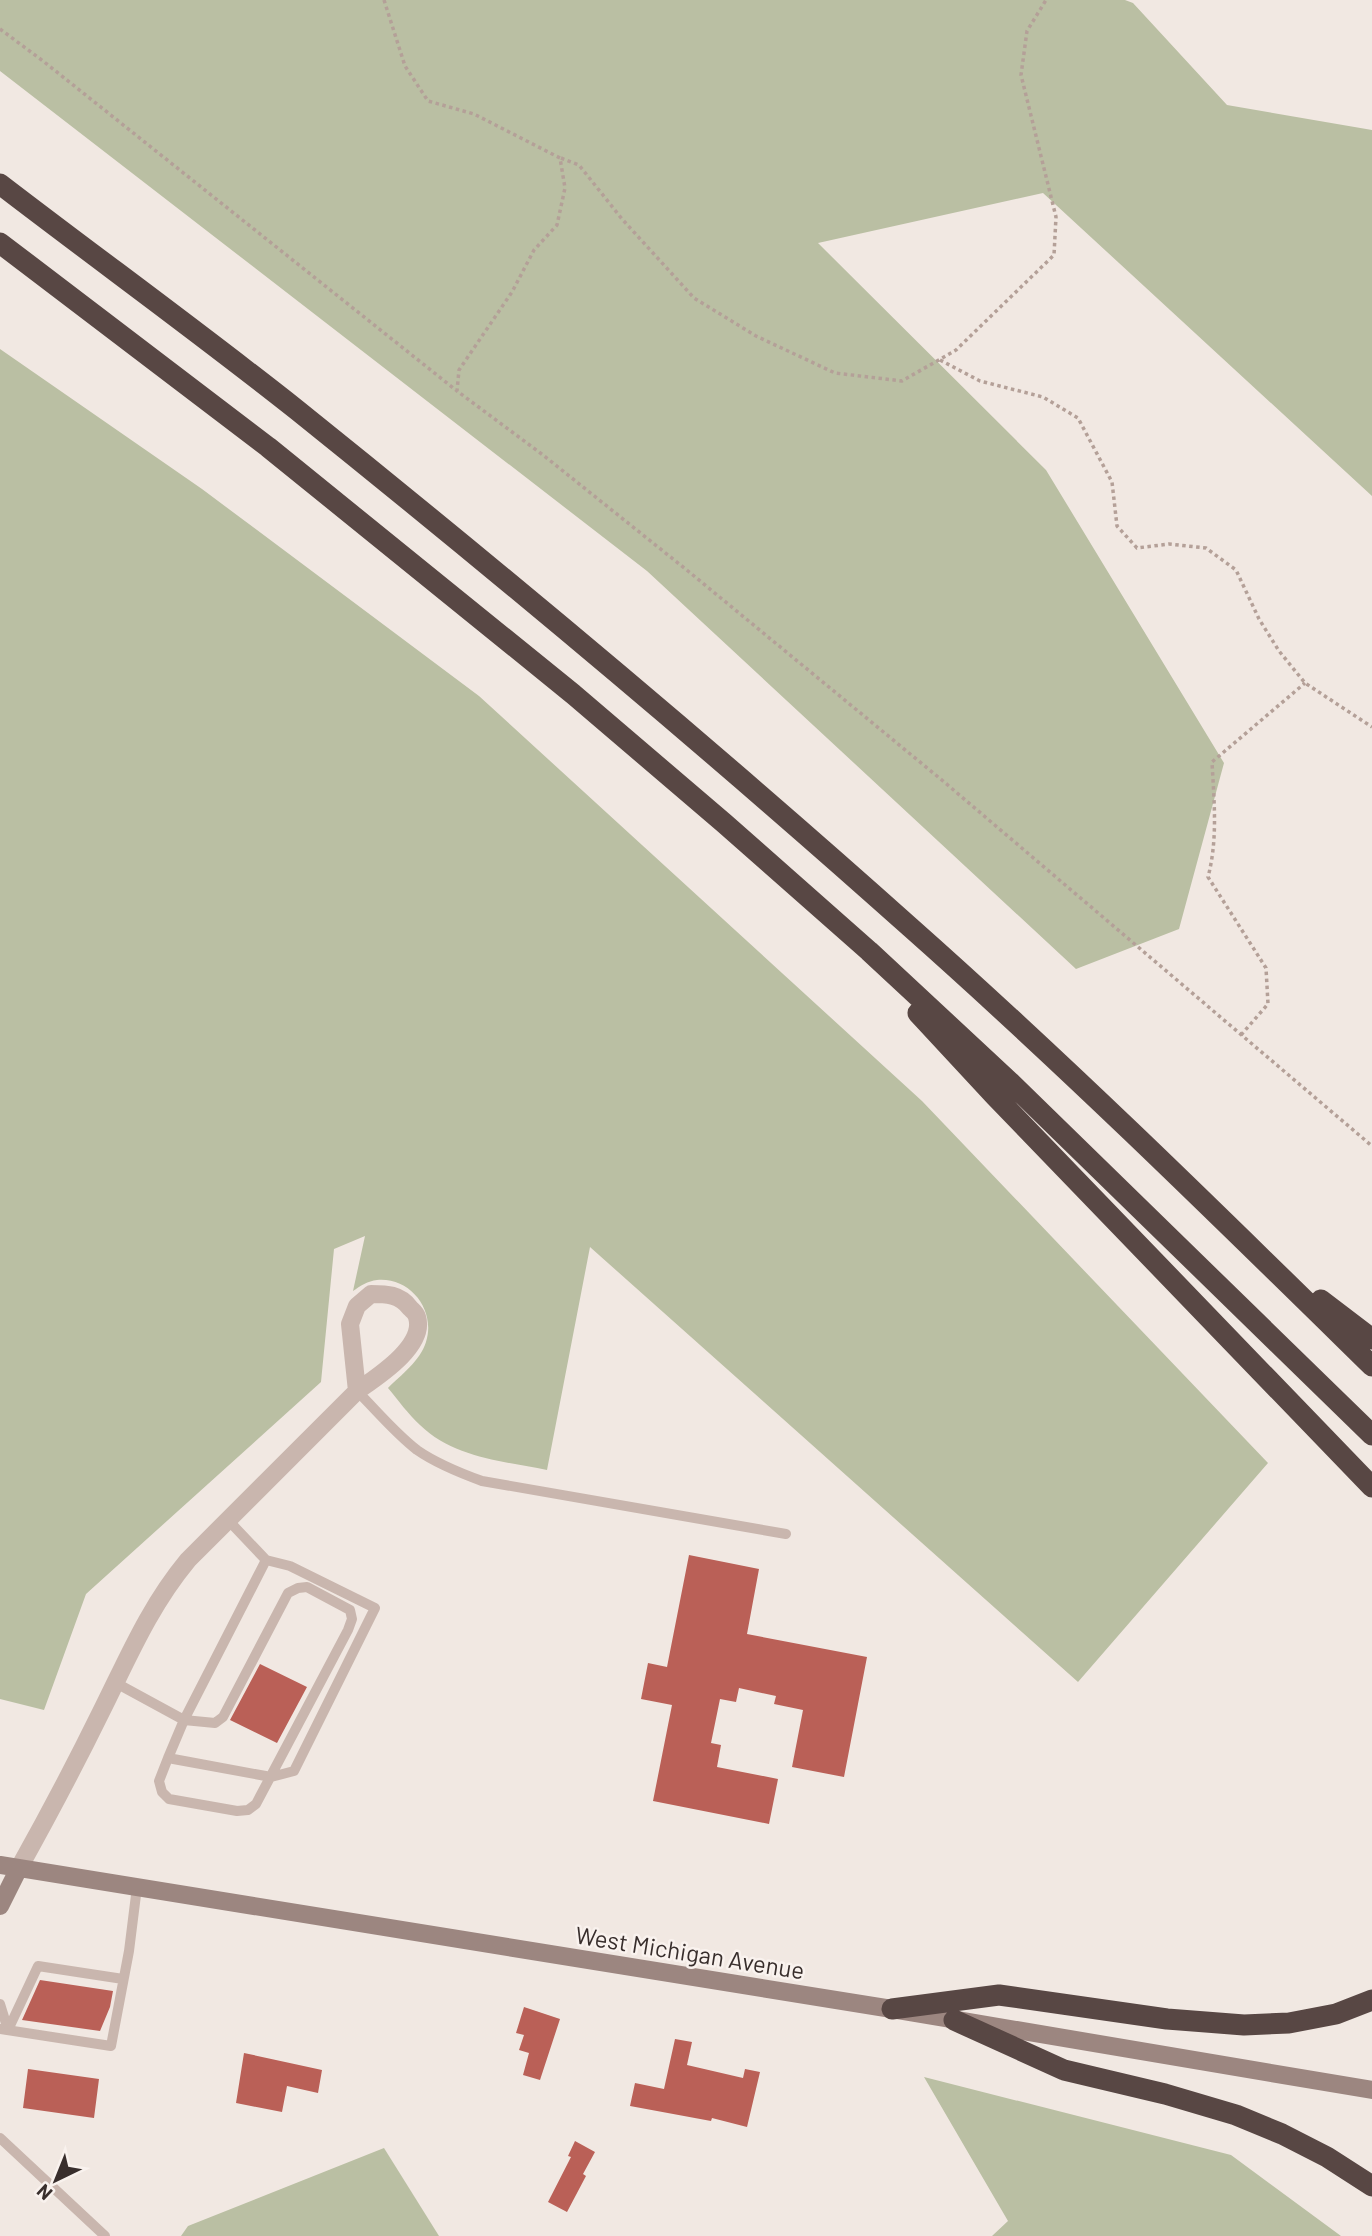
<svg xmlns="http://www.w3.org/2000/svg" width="1372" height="2236" viewBox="0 0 1372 2236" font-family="Barlow,sans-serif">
	<rect width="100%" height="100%" fill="#f1e8e2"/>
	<path fill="#babfa3" d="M 0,0 L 1125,0 L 1133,3 L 1227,105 L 1372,130 L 1372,496 L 1043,193 L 818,243 L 1046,470 L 1224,763 L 1179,929 L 1076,969 L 647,571 L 0,71 Z
		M 0,349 L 202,489 L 479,696 L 922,1101 L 1268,1463 L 1078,1682 L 590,1247 L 547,1470 C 503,1461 454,1458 420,1425 C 408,1414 398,1400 388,1388 C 401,1375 420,1361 426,1342 C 436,1311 411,1277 377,1280 C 368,1281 360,1286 353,1291 L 365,1236 L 334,1249 L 321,1382 L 86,1594 L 44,1710 L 0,1699 Z
		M 924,2077 L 1231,2155 L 1341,2236 L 992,2236 L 1008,2221 Z
		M 384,2148 L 439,2236 L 181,2236 L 188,2226 Z"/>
	<path fill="#ba6057" d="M 689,1555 L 759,1569 L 747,1634 L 867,1657 L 844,1777 L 792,1767 L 803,1710 L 774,1704 L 776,1696 L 739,1688 L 736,1702 L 720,1699 L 711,1743 L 721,1745 L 717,1767 L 778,1779 L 769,1824 L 653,1801 L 672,1705 L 641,1699 L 648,1663 L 667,1667 Z
		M 260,1664 L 307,1687 L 277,1743 L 230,1720 Z
		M 40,1980 L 113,1991 L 110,2007 L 100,2031 L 22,2020 Z
		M 524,2007 L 560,2019 L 540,2080 L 523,2075 L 529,2053 L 519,2050 L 524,2035 L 516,2033 Z
		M 675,2039 L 692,2042 L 687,2065 L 743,2078 L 745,2069 L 760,2072 L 747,2127 L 712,2118 L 711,2121 L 630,2106 L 635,2083 L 664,2089 Z
		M 244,2053 L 322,2070 L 318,2093 L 287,2086 L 282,2112 L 236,2103 Z
		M 28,2069 L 99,2079 L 94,2118 L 23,2108 Z
		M 575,2141 L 595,2152 L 583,2174 L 586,2176 L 567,2212 L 548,2202 L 571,2157 L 568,2156 Z"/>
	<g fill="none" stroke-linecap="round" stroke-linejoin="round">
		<path stroke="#b4a098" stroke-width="3.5" stroke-dasharray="3.5 3.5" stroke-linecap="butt" d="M 384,0 L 405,66 L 428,101 L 474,114 L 560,158 L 565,188 L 557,225 L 534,250 L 512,292 L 459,370 L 457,391 L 543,455 L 688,571 L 943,781 L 1372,1146
			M 0,29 L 43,61 L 457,391
			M 561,158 L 579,165 L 622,219 L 694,298 L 756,336 L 835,373 L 902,381 L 956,350 L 1054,255 L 1056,217 L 1021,75 L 1027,31 L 1046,0
			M 940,360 L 980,381 L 1043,397 L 1078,418 L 1112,482 L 1117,526 L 1137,548 L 1169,544 L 1206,548 L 1236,570 L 1259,619 L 1279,651 L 1305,683 L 1372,727
			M 1241,1035 L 1268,1004 L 1266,968 L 1208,877 C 1218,839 1214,801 1212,762 L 1305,683"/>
		<path stroke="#c9b6ae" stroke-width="10" d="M 357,1391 C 377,1411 395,1433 417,1450 C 437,1464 460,1473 482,1481 L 786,1534
			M 116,1683 L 184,1720 L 215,1723 L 223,1717 L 288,1593 L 298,1588 L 307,1587 L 350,1610 L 352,1619 L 348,1630 L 256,1804 L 248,1810 L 237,1811 L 169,1799 L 162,1792 L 159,1781 L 168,1758 L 184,1720 L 266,1560
			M 168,1758 L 271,1777 L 294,1771 L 375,1608 L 290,1566 L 266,1560 L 228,1520
			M 0,2004 L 8,2030
			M 0,2029 L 111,2046 L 129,1951 L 137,1887
			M 8,2030 L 38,1966 L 123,1979
			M 0,2138 L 105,2236"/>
		<path stroke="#c9b6ae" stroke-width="18" d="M 19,1868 C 48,1816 75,1765 101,1712 C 128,1658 149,1607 188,1560 L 357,1391 C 377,1377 426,1346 417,1317 C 416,1313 413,1311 410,1308 C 400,1294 386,1294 371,1294 L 357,1306 L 350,1324 L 357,1391"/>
		<path stroke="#9c8680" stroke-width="18" d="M 0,1865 L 892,2009 L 1372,2090
			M 0,1906 L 19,1868"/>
		<path stroke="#584744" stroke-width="21" d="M 0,184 C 99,260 200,333 297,410 C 505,577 711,749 910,927 C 1069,1068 1220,1217 1372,1366
			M 0,243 L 268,447 L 573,694 L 724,823 L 869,951 L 1011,1083 L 1372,1435
			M 918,1013 L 995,1096 L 1372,1487
			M 1321,1300 L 1372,1339
			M 892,2009 L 999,1995 L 1167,2019 L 1244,2025 L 1289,2023 L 1336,2014 L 1372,2000
			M 954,2020 L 1064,2070 L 1165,2094 L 1236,2115 L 1282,2134 L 1327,2157 L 1372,2186"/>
	</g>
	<g text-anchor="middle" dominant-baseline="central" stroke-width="5" stroke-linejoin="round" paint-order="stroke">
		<g font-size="24" fill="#382e2c" stroke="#f9f2ee">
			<text transform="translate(690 1952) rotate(9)">West Michigan Avenue</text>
		</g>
	</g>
	<g transform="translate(56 2180) rotate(223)" stroke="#f9f2ee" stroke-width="5" paint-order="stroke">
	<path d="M0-5L12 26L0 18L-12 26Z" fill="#382e2c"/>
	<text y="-10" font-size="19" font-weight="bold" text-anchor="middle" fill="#382e2c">N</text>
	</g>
</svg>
